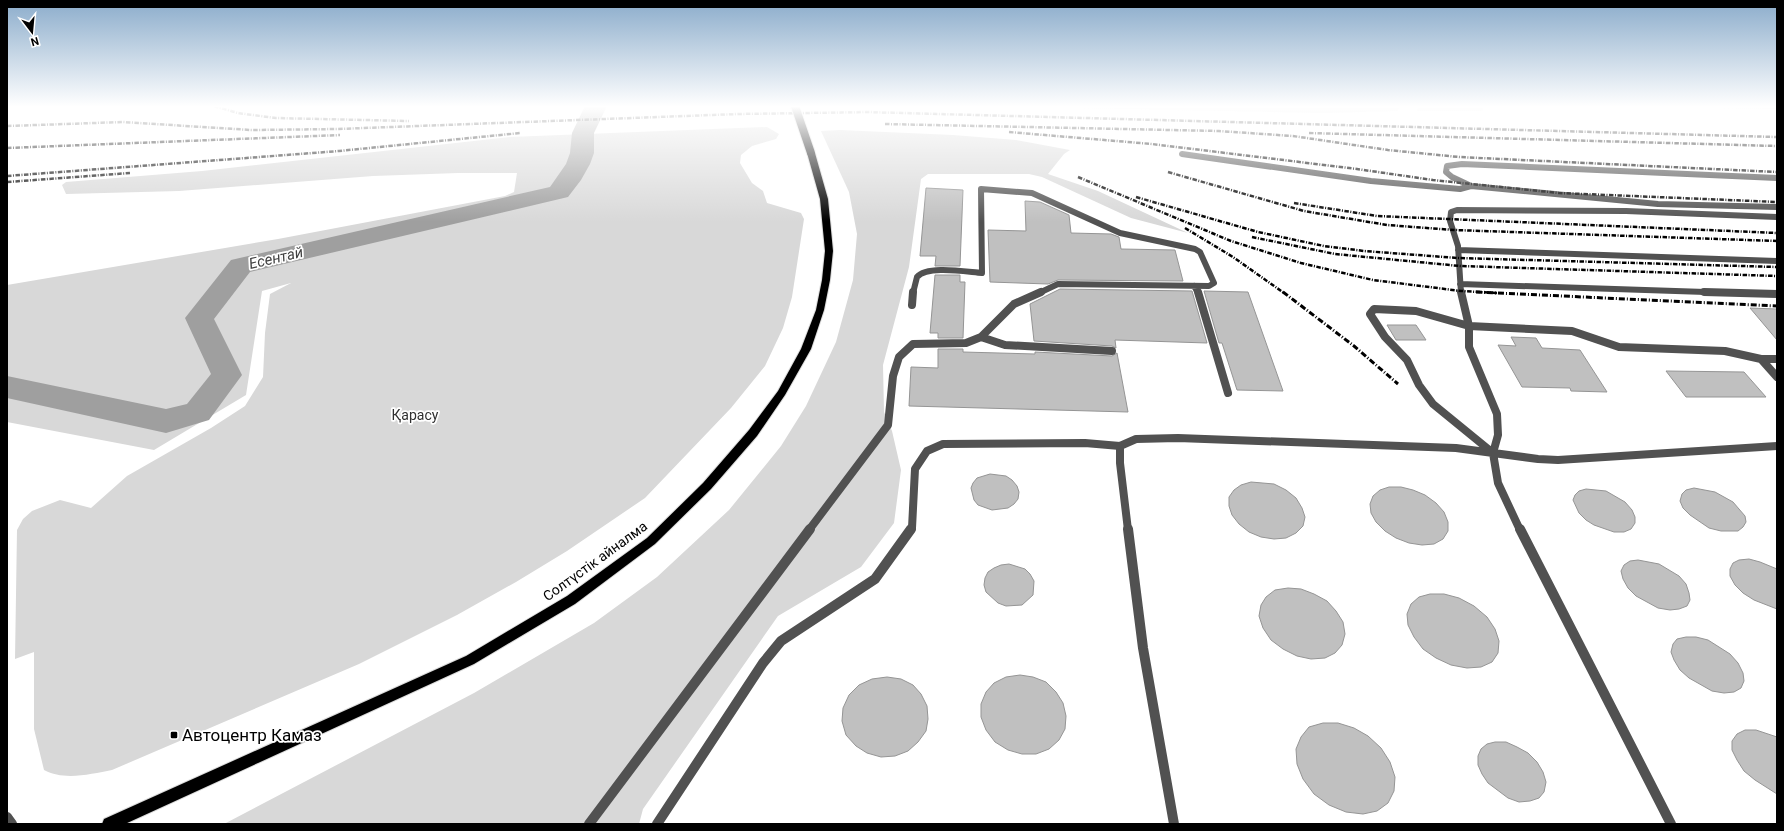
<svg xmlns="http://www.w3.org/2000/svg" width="1784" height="831" viewBox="0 0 1784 831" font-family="Roboto,sans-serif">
	<rect width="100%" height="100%" fill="#fff"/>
	<path fill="#d8d8d8" d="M 981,106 L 1399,106 L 1398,111 L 1324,113 Z
		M 1418,106 L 1484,106 L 1482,111 L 1417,111 Z
		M 1595,106 L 1777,106 L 1777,109 L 1602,106 Z
		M 767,127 L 779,134 L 776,139 L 752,146 L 741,155 L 740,163 L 752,183 L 763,191 L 767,203 L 801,213 L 804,219 L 792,297 L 783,328 L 765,366 L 731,408 L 645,498 L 567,551 L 516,582 L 457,615 L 359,664 L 112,770 C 91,774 64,781 44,770 L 34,729 L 34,652 L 15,659 L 17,530 L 23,519 L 32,511 L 60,500 L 91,508 L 127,476 L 211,428 L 245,406 L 263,377 L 265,333 L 270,294 L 291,283 L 262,291 L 246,395 L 154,450 L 7,422 L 7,285 L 278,239 L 505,196 L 514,192 L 517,173 L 458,173 L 373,176 L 179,191 L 66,194 L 62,185 L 66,182 L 202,171 L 510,137 Z
		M 840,130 L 953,135 L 1016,140 L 1070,150 L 1064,154 L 1048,174 L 1098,191 L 1188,233 L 1131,218 L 1042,177 L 1029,174 L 928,174 L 921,179 L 909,267 L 883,365 L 884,412 L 892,431 L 901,470 L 894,523 L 861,567 L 778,616 L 643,809 L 639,824 L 224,824 L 474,693 L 594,623 L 657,577 L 729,510 L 781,446 L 806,406 L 836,342 L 853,280 L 857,234 L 849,192 L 821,131 Z"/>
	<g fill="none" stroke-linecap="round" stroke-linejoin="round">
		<path fill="#9f9f9f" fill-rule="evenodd" d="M 585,106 L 607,106 L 594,133 L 594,153 L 590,164 L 581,180 L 568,197 L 250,272 L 214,319 L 242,375 L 209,420 L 166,433 L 7,398 L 7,376 L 166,409 L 187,404 L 211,374 L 185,318 L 231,260 L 550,187 L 566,164 L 570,153 L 572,133 Z"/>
	</g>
	<path fill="#c0c0c0" stroke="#959595" d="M 926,188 L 963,190 L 960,266 L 935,266 L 936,256 L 920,256 Z
		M 1025,201 L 1040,202 L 1069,215 L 1071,233 L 1111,234 L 1119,237 L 1121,249 L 1175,250 L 1183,281 L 1058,280 L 1048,284 L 990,282 L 988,230 L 1026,231 Z
		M 935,275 L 960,275 L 960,282 L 965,282 L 963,338 L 938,338 L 938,333 L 930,333 Z
		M 1060,289 L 1192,291 L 1207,343 L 1115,340 L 1116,348 L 1112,346 L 1034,341 L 1030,304 Z
		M 1204,291 L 1248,292 L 1283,391 L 1237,390 L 1222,343 L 1219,343 Z
		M 1750,308 L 1777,309 L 1777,340 Z
		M 1387,325 L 1416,325 L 1426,340 L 1396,340 Z
		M 1511,337 L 1536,338 L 1542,348 L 1580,350 L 1607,392 L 1571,391 L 1570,388 L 1522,387 L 1498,345 L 1516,346 Z
		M 938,349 L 963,349 L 963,352 L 1035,354 L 1035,352 L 1112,356 L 1117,353 L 1128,412 L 909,406 L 911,367 L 938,368 Z
		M 1666,371 L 1744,372 L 1766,397 L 1686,397 Z
		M 990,474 L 1006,476 L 1012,480 L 1017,486 L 1019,492 L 1018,499 L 1014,504 L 1008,508 L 992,510 L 978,505 L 974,500 L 971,488 L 973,483 L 977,478 Z
		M 1251,482 L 1274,484 L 1286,490 L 1296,498 L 1302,508 L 1305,517 L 1303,526 L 1296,533 L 1286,538 L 1274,539 L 1261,537 L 1249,532 L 1239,524 L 1232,515 L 1229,506 L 1229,497 L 1234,490 L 1241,485 Z
		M 1389,487 L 1401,487 L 1413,490 L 1425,495 L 1436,503 L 1444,512 L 1448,522 L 1448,531 L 1443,539 L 1434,544 L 1422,545 L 1409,543 L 1396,538 L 1385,531 L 1376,522 L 1371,513 L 1370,504 L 1373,496 L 1380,490 Z
		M 1694,488 L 1715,492 L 1733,502 L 1745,516 L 1746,522 L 1743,527 L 1738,531 L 1721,531 L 1709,528 L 1690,515 L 1683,508 L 1680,501 L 1682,494 L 1686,490 Z
		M 1586,489 L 1606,491 L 1625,502 L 1632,510 L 1635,517 L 1635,523 L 1631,529 L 1624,532 L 1614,532 L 1594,525 L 1586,520 L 1579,513 L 1573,500 L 1575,495 L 1579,491 Z
		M 1749,559 L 1760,562 L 1777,569 L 1777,609 L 1754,600 L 1743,593 L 1735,585 L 1730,576 L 1730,569 L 1733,563 L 1739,560 Z
		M 1638,560 L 1659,564 L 1679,576 L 1686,584 L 1689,593 L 1690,600 L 1687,606 L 1679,609 L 1670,610 L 1658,608 L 1636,596 L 1628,588 L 1623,579 L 1621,571 L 1624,565 L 1630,561 Z
		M 1009,564 L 1025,569 L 1030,574 L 1034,581 L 1033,595 L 1022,605 L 1006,606 L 998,603 L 986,592 L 984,585 L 985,578 L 988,572 L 994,568 L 1001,565 Z
		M 1288,588 L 1301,589 L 1314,594 L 1327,601 L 1336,611 L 1343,622 L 1345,634 L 1342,645 L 1335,653 L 1325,658 L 1311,659 L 1297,656 L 1283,649 L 1271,640 L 1263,628 L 1259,616 L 1261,605 L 1266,597 L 1275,590 Z
		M 1430,594 L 1444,594 L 1459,598 L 1474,606 L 1487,617 L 1495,629 L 1499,641 L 1498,653 L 1492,662 L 1481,667 L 1467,668 L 1451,665 L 1436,658 L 1423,649 L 1414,637 L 1408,625 L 1407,614 L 1411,604 L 1419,597 Z
		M 1686,637 L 1696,637 L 1708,640 L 1730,654 L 1738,663 L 1743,673 L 1744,681 L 1741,688 L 1734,692 L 1724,693 L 1712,691 L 1689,678 L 1680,670 L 1674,660 L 1671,652 L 1673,644 L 1677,639 Z
		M 1020,675 L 1033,677 L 1046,682 L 1056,692 L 1063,703 L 1066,716 L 1065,729 L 1059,740 L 1049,749 L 1036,754 L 1022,754 L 1008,750 L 995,742 L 986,730 L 981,717 L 981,704 L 986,692 L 994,683 L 1006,677 Z
		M 887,677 L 901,679 L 913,685 L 921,694 L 927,706 L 928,719 L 926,731 L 918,742 L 908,751 L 895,756 L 881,757 L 867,753 L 856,746 L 846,735 L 842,721 L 843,708 L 849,695 L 859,685 L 872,679 Z
		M 1323,723 L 1338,723 L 1354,728 L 1368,736 L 1381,748 L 1390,762 L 1395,777 L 1394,791 L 1388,803 L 1377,811 L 1363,814 L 1346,812 L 1329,805 L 1314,794 L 1303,779 L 1297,764 L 1296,749 L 1301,737 L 1309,727 Z
		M 1745,730 L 1756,730 L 1777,737 L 1777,794 L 1755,780 L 1744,771 L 1737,760 L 1732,750 L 1732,741 L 1737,734 Z
		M 1495,742 L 1506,742 L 1517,747 L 1528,753 L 1537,762 L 1543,772 L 1546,782 L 1544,792 L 1539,798 L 1530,801 L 1519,802 L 1508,798 L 1488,783 L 1482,774 L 1478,765 L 1478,756 L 1481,749 L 1487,744 Z"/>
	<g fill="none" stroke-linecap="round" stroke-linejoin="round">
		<g stroke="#dbdbdb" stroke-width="2">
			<path id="primary" d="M 808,151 L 811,151 L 815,153 L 828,199 L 833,251 L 830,280 L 824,310 L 811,349 L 785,395 L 757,436 L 711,489 L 655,544 L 575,604 L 474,664 L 125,824 L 102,824 L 104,819 L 466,656 L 567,596 L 647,538 L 703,483 L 749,430 L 778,391 L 801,349 L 816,310 L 822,280 L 825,251 L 820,199 L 807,153 Z"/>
		</g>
		<path stroke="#515151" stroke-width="6" d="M 1182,154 L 1371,181 L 1460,189 L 1471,186 L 1658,204 L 1777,207
			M 1471,186 L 1452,177 L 1446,172 L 1447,166 L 1462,164 L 1777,178
			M 1458,250 L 1777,261
			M 1460,284 L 1736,293
			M 1194,286 L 1198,293
			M 913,293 L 917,277 C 927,265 967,272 982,273 L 981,189 L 1032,193 L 1120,233 L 1195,249 L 1200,252 L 1214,283 L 1209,286 L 1058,284 L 1039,293
			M 1461,293 L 1458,246 L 1450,221 L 1451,212 L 1457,210 L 1626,211 L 1777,217"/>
		<path stroke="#515151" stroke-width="8" d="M 1198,292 L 1228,393
			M 1461,292 L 1469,326 L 1416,311 L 1374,309 L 1370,314 L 1385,337 L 1407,360 L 1419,385 L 1433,404 L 1493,453
			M 1704,292 L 1777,294
			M 912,305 L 913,292
			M 981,337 L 1005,345 L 1112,351
			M 1777,359 L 1761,359 L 1777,377
			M 809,530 L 888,425 L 893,376 L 899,357 L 913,344 L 966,343 L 981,337 L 1014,304 L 1041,292
			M 911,530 L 912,528 L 915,469 L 927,451 L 943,444 L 1085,443 L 1120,446
			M 1128,530 L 1120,463 L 1120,446 L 1136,439 L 1178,438 L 1456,448 L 1538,459 L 1558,460 L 1777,446
			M 1520,530 L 1498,483 L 1493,453 L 1498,435 L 1497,414 L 1469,347 L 1469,326 L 1572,331 L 1619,347 L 1725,351 L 1761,359"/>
		<path stroke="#515151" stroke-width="10" d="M 1128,529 L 1143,648 L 1174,824
			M 1520,529 L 1671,824
			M 7,817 L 12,824
			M 589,824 L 810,529
			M 657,824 L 763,663 L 781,641 L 875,579 L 911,529"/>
		<use href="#primary" fill="#000" fill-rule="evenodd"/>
		<path stroke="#000" stroke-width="2.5" stroke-dasharray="4.5 1.5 1 1.5" stroke-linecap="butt" d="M 214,106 L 238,113 L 276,118 L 409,121
			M 885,124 L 1219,131 L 1293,136 L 1388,150 L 1459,157 L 1777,172
			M 7,126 L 123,122 L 251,130 L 337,129 L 737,114 L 868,112 L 1777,137
			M 1009,132 L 1152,144 L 1357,169 L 1433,180 L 1559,193 L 1777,202
			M 1309,133 L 1777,146
			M 7,148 L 340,135
			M 1168,172 L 1304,211 L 1387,225 L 1454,230 L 1777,241
			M 7,176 L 339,151 L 520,133
			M 1078,177 L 1231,241 L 1301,263 L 1373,280 L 1461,291 L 1497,293
			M 7,182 L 130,173
			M 1136,197 L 1258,232 L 1324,246 L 1364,251 L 1458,258 L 1777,267
			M 1294,203 L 1377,216 L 1777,233
			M 1185,228 L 1233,257 L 1284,293
			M 1252,237 L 1335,254 L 1460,266 L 1777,276"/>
		<path stroke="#000" stroke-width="3" stroke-dasharray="6 2 1 2" stroke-linecap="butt" d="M 1283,292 L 1354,346 L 1398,384
			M 1476,292 L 1777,306"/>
		<g stroke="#dbdbdb" stroke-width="10" stroke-linecap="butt">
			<path id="primary-bridge" d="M 795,106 L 811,153"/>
		</g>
		<use href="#primary-bridge" stroke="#000" stroke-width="8"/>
	</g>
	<linearGradient id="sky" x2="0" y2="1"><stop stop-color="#8baccb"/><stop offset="0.48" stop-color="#fff"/><stop offset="1" stop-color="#fff" stop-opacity="0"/></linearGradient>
	<rect width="1784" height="222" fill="url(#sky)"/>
	<rect fill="#000" stroke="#fff" stroke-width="1.5" x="170" y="731" width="8" height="8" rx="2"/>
	<g text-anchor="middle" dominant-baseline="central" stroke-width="3.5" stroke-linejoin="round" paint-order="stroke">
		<g font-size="14" fill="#2f2f2f" stroke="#fff">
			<text x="415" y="415">Қарасу</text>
		</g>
		<g font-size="14" fill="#000" stroke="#fff">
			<text transform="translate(595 561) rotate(-36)">Солтүстік айналма</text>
		</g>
		<g font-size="15" font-style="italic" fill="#404040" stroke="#fff">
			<text transform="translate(276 258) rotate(-13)">Есентай</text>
		</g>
		<g font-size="17" fill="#000" stroke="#fff" text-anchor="start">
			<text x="182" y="735">Автоцентр Камаз</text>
		</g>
	</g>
	<rect width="1784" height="831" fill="none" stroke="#000000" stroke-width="16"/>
	<g transform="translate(32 32) rotate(164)" stroke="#ffffff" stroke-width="3" paint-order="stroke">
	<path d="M0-3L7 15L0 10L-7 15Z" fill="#000000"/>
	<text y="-6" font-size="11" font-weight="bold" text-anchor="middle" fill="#000000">N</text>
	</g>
</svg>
